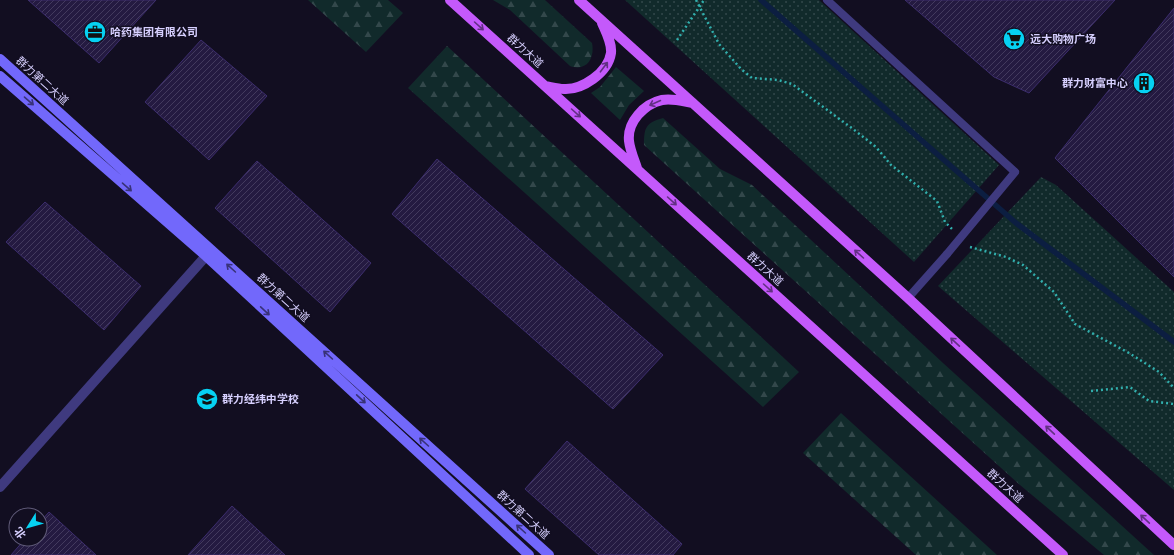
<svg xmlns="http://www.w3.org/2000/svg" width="1174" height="555" viewBox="0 0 1174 555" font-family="'DejaVu Sans','Noto Sans SC',sans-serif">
	<defs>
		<pattern id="forest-firs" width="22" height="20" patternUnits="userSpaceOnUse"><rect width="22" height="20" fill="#112a2b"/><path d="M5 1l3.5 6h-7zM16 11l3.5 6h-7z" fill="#33484b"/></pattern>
		<pattern id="park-dots" width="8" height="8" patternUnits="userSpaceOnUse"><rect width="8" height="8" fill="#112a2b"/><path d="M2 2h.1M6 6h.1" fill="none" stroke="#33484b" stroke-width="1.8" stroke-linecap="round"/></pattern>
		<pattern id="building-hatch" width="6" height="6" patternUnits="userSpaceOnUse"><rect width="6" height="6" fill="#241a41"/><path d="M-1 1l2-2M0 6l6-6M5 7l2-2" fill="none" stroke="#433a5e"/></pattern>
	</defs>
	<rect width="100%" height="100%" fill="#120e21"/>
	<path fill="url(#forest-firs)" d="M 308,0 L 388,0 L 403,13 L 366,52 Z
		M 493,0 L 545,0 L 592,43 C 595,58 587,72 570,66 L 510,10 Z
		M 447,46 L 799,372 L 763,407 L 408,88 Z
		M 616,67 L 644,91 L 629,105 L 620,120 L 591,93 L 600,87 Z
		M 663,118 L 720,169 L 752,185 L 943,363 L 1154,555 L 1104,555 L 1020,485 L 644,145 C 644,127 646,123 663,118 Z
		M 841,413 L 997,555 L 916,555 L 803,453 Z"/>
	<path fill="url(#park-dots)" d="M 625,0 L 819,0 L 999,165 L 914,262 Z
		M 1041,177 L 1056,185 L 1174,292 L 1174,490 L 938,286 Z"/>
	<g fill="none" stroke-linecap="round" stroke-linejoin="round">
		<path stroke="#0c1e41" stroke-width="5.5" d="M 761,0 L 1016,223 L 1174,342"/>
	</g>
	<path fill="url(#building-hatch)" stroke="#3c2d6d" d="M 28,0 L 156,0 L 99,63 Z
		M 905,0 L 1115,0 L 1029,93 L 994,77 Z
		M 1174,8 L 1174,277 L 1055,158 Z
		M 201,40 L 267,96 L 209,160 L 145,102 Z
		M 437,159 L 663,355 L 613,409 L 392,214 Z
		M 257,161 L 371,263 L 330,312 L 215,208 Z
		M 45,202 L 141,286 L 104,330 L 6,242 Z
		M 567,441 L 682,544 L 673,555 L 599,555 L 525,489 Z
		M 232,506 L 285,555 L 188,555 Z
		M 49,512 L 96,555 L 11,555 L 25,539 L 40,539 L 40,522 Z"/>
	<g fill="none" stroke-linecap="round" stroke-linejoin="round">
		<path stroke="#31afad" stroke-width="2.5" stroke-dasharray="2 3" stroke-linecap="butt" d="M 696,0 L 719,44 L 741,69 L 752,78 L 778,80 L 792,84 L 853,129 L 876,147 L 891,165 L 937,201 L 945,222 L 952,229
			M 970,247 L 1006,257 L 1023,265 L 1054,292 L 1075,324 L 1129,353 L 1159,372 L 1174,388
			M 1091,391 L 1130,387 L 1149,401 L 1174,404"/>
		<path stroke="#3f3a7f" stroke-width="8" d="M 827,0 L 1015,172
			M 908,298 L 947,254"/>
		<path stroke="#3f3a7f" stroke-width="10" d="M 0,487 L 206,256"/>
		<path stroke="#7268fb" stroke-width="10" d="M 0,59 L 549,555
			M 0,76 L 206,256 L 529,555"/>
		<path stroke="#c459fb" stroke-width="10" d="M 450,0 L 1063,555
			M 579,0 L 908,298 L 1174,545
			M 545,86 C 551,87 558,89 564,89 C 582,90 608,73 611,53 C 612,43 606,32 602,23
			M 637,168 C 634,159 630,150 629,141 C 627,122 644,104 662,100 C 672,98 682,101 693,103"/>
		<path stroke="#31afad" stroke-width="2.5" stroke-dasharray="2 3" stroke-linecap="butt" d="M 677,40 L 704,0"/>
		<path stroke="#3f3a7f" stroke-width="8" d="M 947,254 L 1015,172"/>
	</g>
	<defs><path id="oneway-shaft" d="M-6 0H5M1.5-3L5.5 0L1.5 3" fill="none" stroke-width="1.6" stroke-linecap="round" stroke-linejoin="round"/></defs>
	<g stroke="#623083">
		<use href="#oneway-shaft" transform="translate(479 26) rotate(42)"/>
		<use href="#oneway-shaft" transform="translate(604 67) rotate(-53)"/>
		<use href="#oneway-shaft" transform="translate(655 103) rotate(156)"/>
		<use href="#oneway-shaft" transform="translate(576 113) rotate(42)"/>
		<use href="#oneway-shaft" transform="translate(672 201) rotate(42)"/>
		<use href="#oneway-shaft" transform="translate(859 254) rotate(-138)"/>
		<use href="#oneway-shaft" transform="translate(768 288) rotate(42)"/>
		<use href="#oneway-shaft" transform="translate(955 342) rotate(-137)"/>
		<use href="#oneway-shaft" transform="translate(1050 430) rotate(-137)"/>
		<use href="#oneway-shaft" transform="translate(1145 519) rotate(-137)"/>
	</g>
	<g stroke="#383278">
		<use href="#oneway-shaft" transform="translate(29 101) rotate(41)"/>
		<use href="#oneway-shaft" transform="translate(127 187) rotate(41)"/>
		<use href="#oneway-shaft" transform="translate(231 268) rotate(-138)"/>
		<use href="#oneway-shaft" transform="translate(265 311) rotate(43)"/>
		<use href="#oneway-shaft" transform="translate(328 355) rotate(-138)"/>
		<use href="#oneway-shaft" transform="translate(361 399) rotate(43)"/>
		<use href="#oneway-shaft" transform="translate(424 442) rotate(-138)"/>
		<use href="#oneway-shaft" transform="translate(521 529) rotate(-138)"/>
	</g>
	<defs>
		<g id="office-disc" transform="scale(1.15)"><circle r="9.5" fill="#06d1f2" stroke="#120e21"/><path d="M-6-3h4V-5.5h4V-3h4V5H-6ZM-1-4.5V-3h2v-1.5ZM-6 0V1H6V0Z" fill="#111"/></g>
		<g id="supermarket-disc" transform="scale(1.15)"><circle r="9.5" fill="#06d1f2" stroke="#120e21"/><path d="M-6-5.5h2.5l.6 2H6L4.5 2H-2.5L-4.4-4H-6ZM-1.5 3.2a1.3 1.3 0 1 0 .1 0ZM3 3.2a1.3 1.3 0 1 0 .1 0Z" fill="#111"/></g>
		<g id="building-disc" transform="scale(1.15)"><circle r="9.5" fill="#06d1f2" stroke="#120e21"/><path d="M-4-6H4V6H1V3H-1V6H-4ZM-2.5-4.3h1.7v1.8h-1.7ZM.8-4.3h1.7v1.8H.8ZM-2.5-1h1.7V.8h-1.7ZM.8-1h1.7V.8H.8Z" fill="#111"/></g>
		<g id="school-disc" transform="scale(1.15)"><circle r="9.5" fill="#06d1f2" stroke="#120e21"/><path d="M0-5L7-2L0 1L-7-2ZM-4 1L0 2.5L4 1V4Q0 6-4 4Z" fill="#111"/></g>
	</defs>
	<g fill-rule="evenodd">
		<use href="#office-disc" x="95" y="32"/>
		<use href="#supermarket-disc" x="1014" y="39"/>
		<use href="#building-disc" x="1144" y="83"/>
		<use href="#school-disc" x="207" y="399"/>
	</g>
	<g text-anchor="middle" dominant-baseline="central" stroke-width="3" stroke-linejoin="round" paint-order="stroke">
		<g font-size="11" font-weight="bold" fill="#d6cffe" stroke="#120e21" text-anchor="start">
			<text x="110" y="32">哈药集团有限公司</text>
			<text x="1030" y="39">远大购物广场</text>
			<text x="1128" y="83" text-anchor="end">群力财富中心</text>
			<text x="222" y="399">群力经纬中学校</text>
		</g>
		<g font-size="11" fill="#d6cffe" stroke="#120e21">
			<text transform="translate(525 51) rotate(42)">群力大道</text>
			<text transform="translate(42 81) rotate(42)">群力第二大道</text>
			<text transform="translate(765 269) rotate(42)">群力大道</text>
			<text transform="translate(283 298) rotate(42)">群力第二大道</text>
			<text transform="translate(1005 486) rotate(42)">群力大道</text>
			<text transform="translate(523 515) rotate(42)">群力第二大道</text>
		</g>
	</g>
	<g transform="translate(28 527) rotate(233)"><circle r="19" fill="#120e21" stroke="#605b79"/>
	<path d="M0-3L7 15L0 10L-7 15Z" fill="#06d1f2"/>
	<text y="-6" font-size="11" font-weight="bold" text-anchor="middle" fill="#d6cffe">北</text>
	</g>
</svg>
